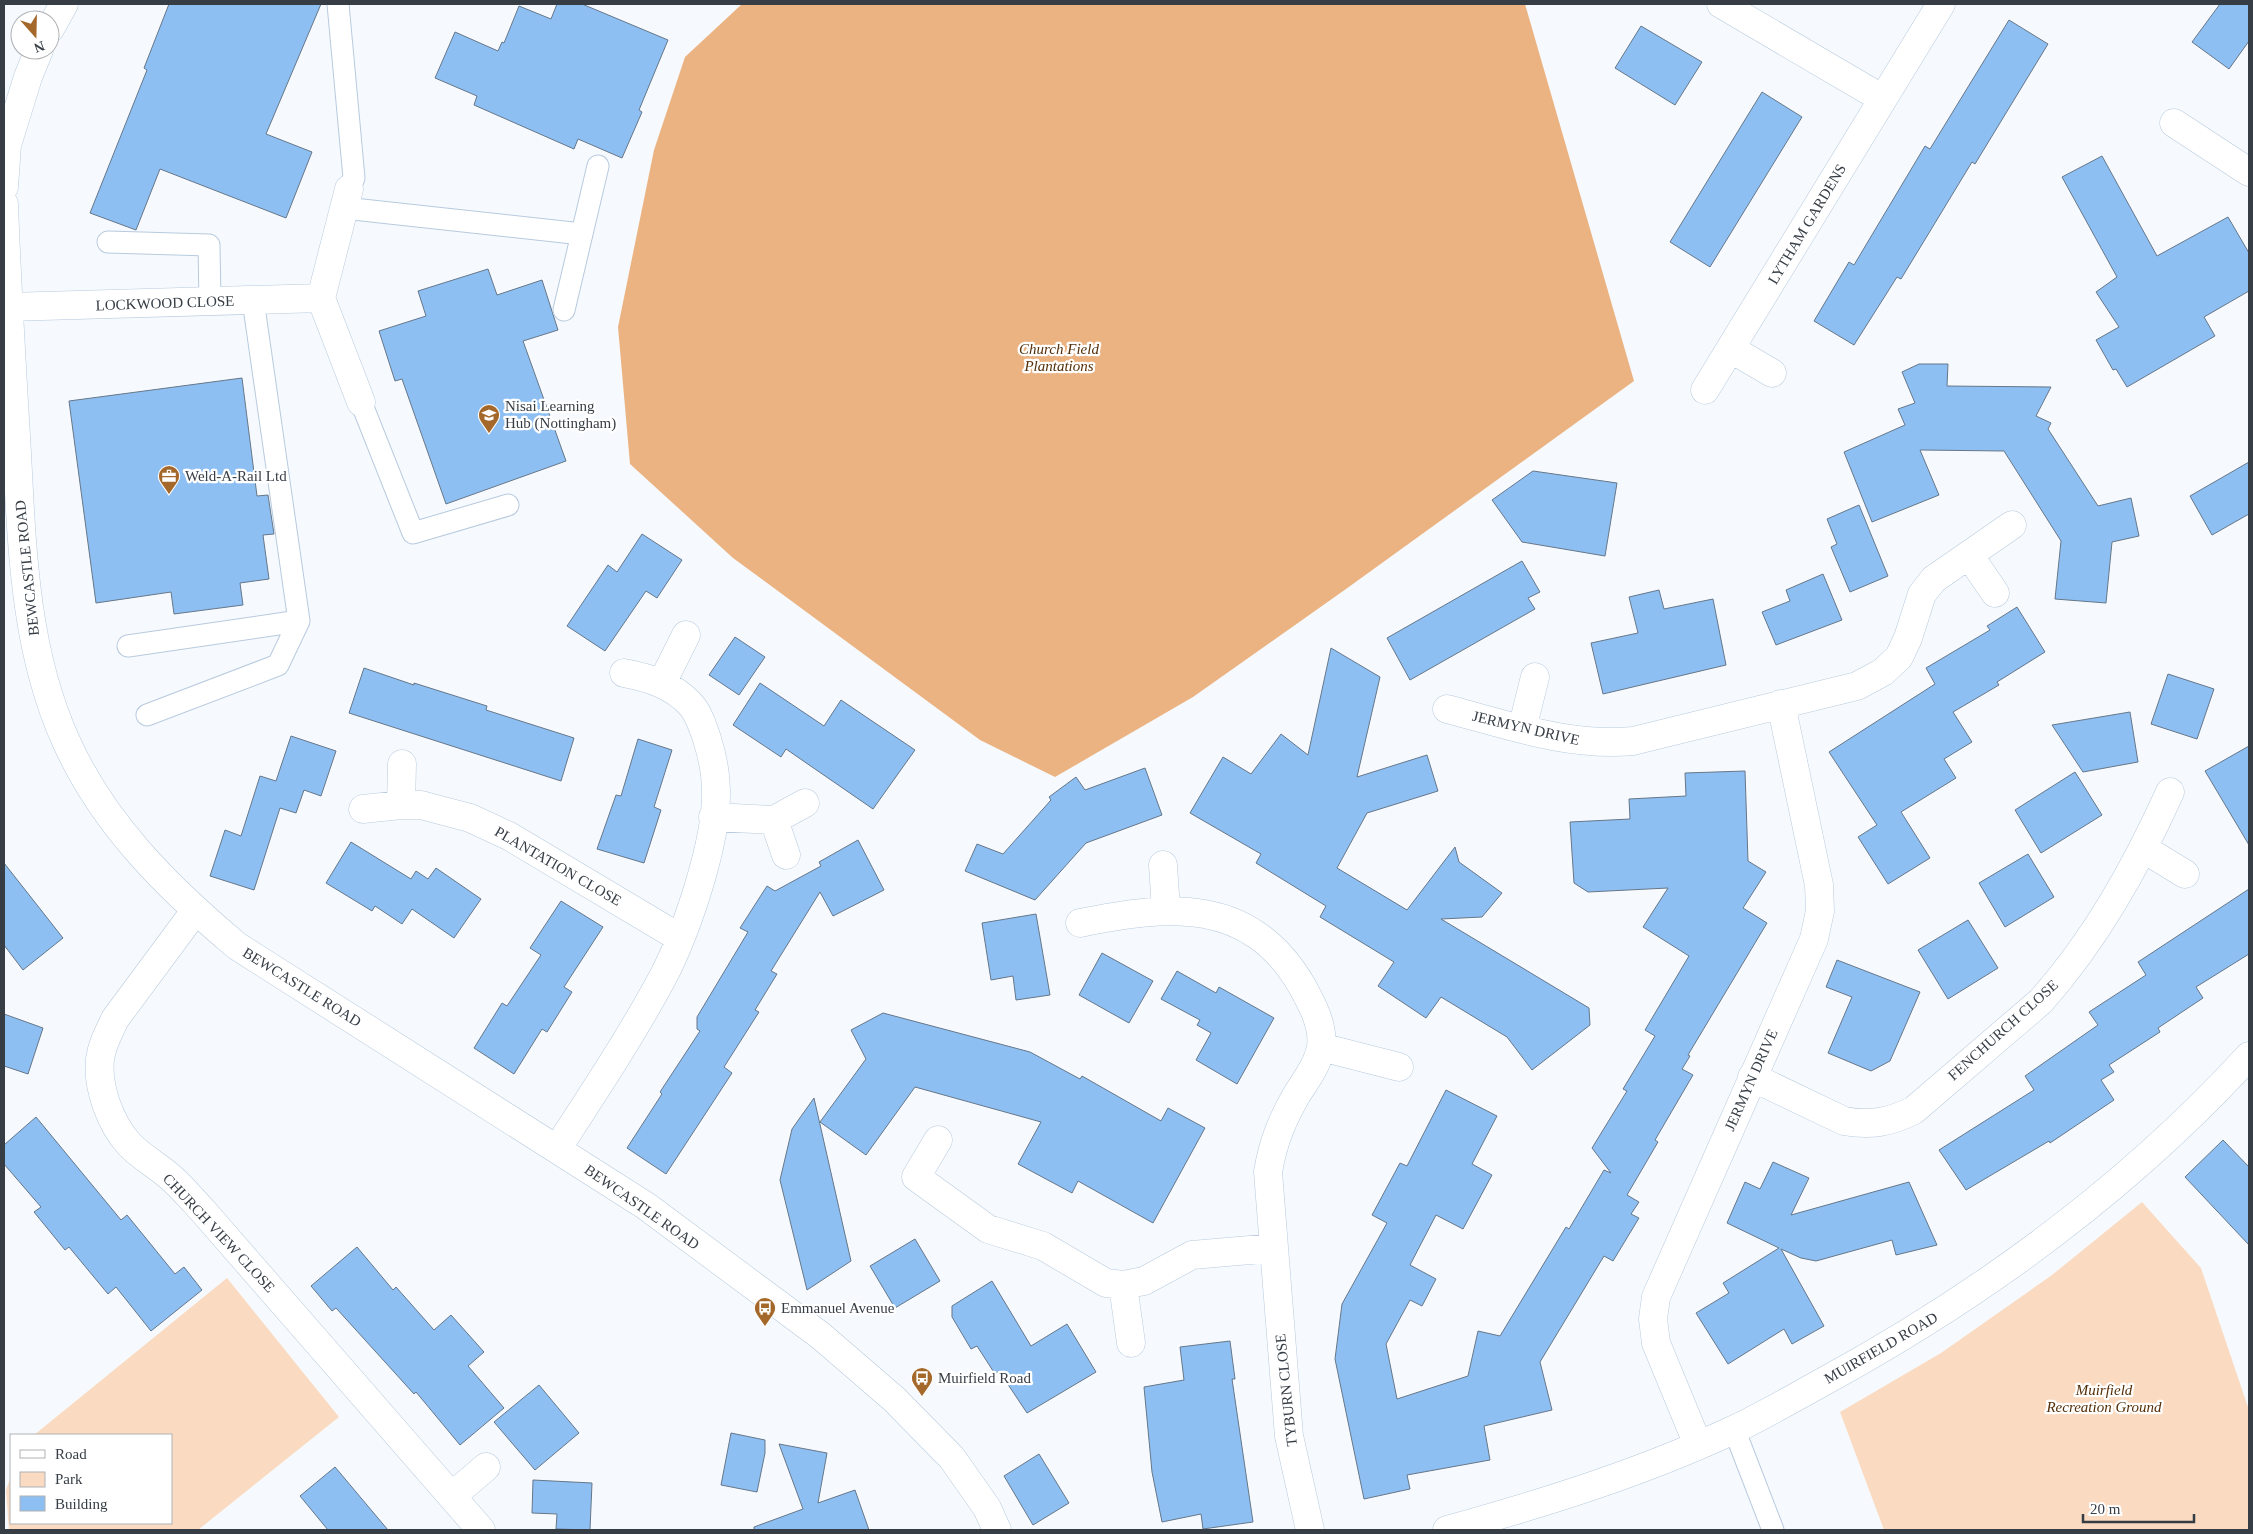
<svg xmlns="http://www.w3.org/2000/svg" width="2253" height="1534" viewBox="0 0 2253 1534" font-family="'Times New Roman',serif">
	<rect width="100%" height="100%" fill="#f6fafe"/>
	<path fill="#fadbc1" d="M 2142,1202 L 2201,1268 L 2249,1410 L 2249,1530 L 1884,1530 L 1840,1412 L 1941,1353 L 2052,1275 Z
		M 227,1278 L 339,1417 L 198,1530 L 9,1530 L 6,1490 L 11,1476 L 11,1523 L 171,1523 L 171,1435 L 34,1435 Z"/>
	<path fill="#ebb382" d="M 742,4 L 1525,4 L 1634,381 L 1346,589 L 1193,697 L 1055,777 L 980,740 L 733,558 L 630,464 L 618,327 L 654,150 L 685,57 Z"/>
	<path fill="#8dbff3" stroke="#667789" d="M 169,4 L 321,4 L 266,134 L 312,152 L 286,218 L 160,169 L 136,230 L 90,213 L 147,70 L 144,68 Z
		M 557,4 L 582,4 L 668,40 L 639,110 L 642,112 L 622,158 L 578,139 L 574,149 L 474,105 L 477,96 L 435,78 L 455,32 L 498,51 L 502,42 L 504,43 L 519,6 L 551,19 Z
		M 2220,4 L 2249,4 L 2249,41 L 2229,69 L 2192,42 Z
		M 2009,20 L 2048,44 L 1975,164 L 1972,162 L 1901,279 L 1897,277 L 1854,345 L 1814,321 L 1849,262 L 1854,265 L 1925,146 L 1930,149 Z
		M 1641,26 L 1702,62 L 1675,105 L 1615,68 Z
		M 1762,92 L 1802,117 L 1710,267 L 1670,242 Z
		M 2102,156 L 2157,256 L 2228,217 L 2249,253 L 2249,291 L 2204,317 L 2215,336 L 2127,387 L 2116,369 L 2113,370 L 2096,340 L 2119,327 L 2096,292 L 2117,277 L 2062,177 Z
		M 488,269 L 497,295 L 542,280 L 558,330 L 523,341 L 566,461 L 446,504 L 402,379 L 395,381 L 379,331 L 426,316 L 418,291 Z
		M 1919,364 L 1948,364 L 1947,386 L 2051,387 L 2036,416 L 2051,423 L 2048,429 L 2098,506 L 2131,498 L 2139,536 L 2112,542 L 2106,603 L 2055,599 L 2061,541 L 2004,451 L 1920,450 L 1939,495 L 1872,522 L 1844,452 L 1905,425 L 1898,409 L 1915,403 L 1902,372 Z
		M 242,378 L 257,496 L 268,495 L 274,534 L 263,535 L 269,579 L 240,583 L 243,605 L 174,614 L 171,592 L 96,603 L 69,401 Z
		M 2249,462 L 2249,514 L 2212,535 L 2190,496 Z
		M 1533,471 L 1617,483 L 1605,556 L 1522,542 L 1492,500 Z
		M 1859,505 L 1888,576 L 1850,592 L 1831,547 L 1837,544 L 1827,519 Z
		M 642,534 L 682,560 L 657,598 L 646,591 L 605,651 L 567,626 L 608,565 L 617,572 Z
		M 1522,561 L 1540,592 L 1528,598 L 1535,609 L 1410,680 L 1387,638 Z
		M 1823,574 L 1842,620 L 1776,645 L 1762,612 L 1790,601 L 1786,590 Z
		M 1659,590 L 1664,609 L 1713,599 L 1726,665 L 1603,694 L 1591,643 L 1638,633 L 1629,597 Z
		M 2017,607 L 2045,652 L 1997,682 L 1999,685 L 1953,712 L 1972,742 L 1944,759 L 1956,778 L 1901,812 L 1930,858 L 1888,884 L 1858,837 L 1877,825 L 1829,752 L 1935,684 L 1926,668 L 1990,630 L 1987,626 Z
		M 735,637 L 765,657 L 739,695 L 709,675 Z
		M 1331,648 L 1380,677 L 1357,777 L 1427,755 L 1438,791 L 1367,813 L 1337,868 L 1407,910 L 1455,847 L 1459,862 L 1502,893 L 1482,917 L 1441,919 L 1589,1008 L 1590,1025 L 1532,1070 L 1507,1037 L 1441,997 L 1426,1018 L 1378,986 L 1394,962 L 1320,917 L 1326,906 L 1256,863 L 1261,854 L 1190,813 L 1223,757 L 1251,774 L 1281,734 L 1308,755 Z
		M 364,668 L 414,685 L 414,683 L 487,706 L 486,710 L 574,738 L 561,781 L 349,713 Z
		M 2168,674 L 2214,689 L 2197,739 L 2151,724 Z
		M 760,683 L 824,726 L 841,700 L 915,750 L 873,809 L 786,749 L 781,757 L 733,725 Z
		M 2130,712 L 2138,762 L 2083,772 L 2052,725 Z
		M 291,736 L 336,751 L 321,796 L 304,790 L 296,813 L 280,808 L 254,890 L 210,876 L 225,830 L 241,836 L 260,776 L 276,781 Z
		M 638,739 L 672,750 L 654,807 L 661,810 L 644,863 L 597,849 L 616,795 L 621,796 Z
		M 2249,746 L 2249,845 L 2205,771 Z
		M 1145,768 L 1162,815 L 1086,843 L 1035,900 L 965,871 L 977,844 L 1003,854 L 1051,800 L 1049,797 L 1076,777 L 1085,790 Z
		M 1745,771 L 1748,861 L 1766,872 L 1743,908 L 1767,923 L 1688,1055 L 1690,1056 L 1682,1069 L 1693,1075 L 1655,1140 L 1658,1142 L 1627,1195 L 1639,1202 L 1631,1214 L 1639,1218 L 1613,1261 L 1604,1256 L 1540,1362 L 1552,1410 L 1484,1426 L 1490,1460 L 1407,1475 L 1410,1489 L 1364,1499 L 1335,1359 L 1342,1304 L 1387,1223 L 1372,1215 L 1400,1163 L 1407,1166 L 1446,1090 L 1497,1116 L 1472,1164 L 1492,1175 L 1463,1229 L 1436,1215 L 1410,1265 L 1436,1279 L 1422,1306 L 1410,1300 L 1386,1344 L 1397,1399 L 1468,1376 L 1478,1331 L 1500,1336 L 1566,1227 L 1569,1229 L 1604,1170 L 1611,1173 L 1592,1148 L 1627,1091 L 1623,1089 L 1655,1036 L 1645,1030 L 1689,956 L 1643,927 L 1668,888 L 1588,892 L 1574,883 L 1570,822 L 1630,819 L 1629,799 L 1686,796 L 1685,773 Z
		M 2075,772 L 2102,815 L 2041,853 L 2015,810 Z
		M 858,840 L 884,890 L 833,916 L 820,892 L 771,971 L 777,974 L 755,1010 L 759,1012 L 724,1067 L 732,1073 L 666,1174 L 627,1148 L 662,1094 L 660,1092 L 700,1031 L 697,1029 L 697,1017 L 748,932 L 740,928 L 767,886 L 775,891 L 821,866 L 819,862 Z
		M 351,842 L 411,879 L 416,871 L 428,879 L 436,868 L 481,899 L 454,938 L 412,909 L 402,924 L 375,906 L 372,911 L 326,883 Z
		M 2028,854 L 2054,897 L 2005,927 L 1979,883 Z
		M 4,863 L 63,938 L 23,970 L 4,945 Z
		M 2249,889 L 2249,954 L 2196,987 L 2203,998 L 2158,1028 L 2160,1032 L 2109,1065 L 2114,1072 L 2101,1080 L 2114,1100 L 2050,1143 L 2049,1141 L 1966,1190 L 1939,1150 L 2034,1090 L 2025,1076 L 2098,1025 L 2089,1012 L 2146,975 L 2138,962 Z
		M 561,901 L 603,927 L 564,987 L 572,992 L 547,1032 L 542,1029 L 514,1074 L 474,1048 L 502,1003 L 507,1006 L 541,955 L 530,948 Z
		M 1036,914 L 1050,995 L 1016,1000 L 1013,976 L 991,980 L 982,923 Z
		M 1968,920 L 1998,968 L 1948,999 L 1918,950 Z
		M 1102,953 L 1153,981 L 1129,1023 L 1079,995 Z
		M 1837,960 L 1920,992 L 1890,1061 L 1871,1071 L 1828,1053 L 1852,997 L 1826,987 Z
		M 1177,971 L 1216,993 L 1219,987 L 1274,1018 L 1237,1084 L 1196,1060 L 1211,1033 L 1197,1025 L 1200,1020 L 1161,999 Z
		M 883,1013 L 1030,1052 L 1080,1079 L 1082,1076 L 1161,1121 L 1168,1108 L 1205,1128 L 1153,1223 L 1078,1181 L 1072,1193 L 1018,1164 L 1041,1122 L 915,1087 L 866,1155 L 820,1122 L 866,1059 L 851,1030 Z
		M 4,1014 L 43,1028 L 28,1074 L 4,1066 Z
		M 814,1098 L 851,1261 L 807,1290 L 780,1180 L 792,1129 Z
		M 36,1117 L 121,1220 L 127,1215 L 175,1274 L 184,1267 L 202,1290 L 151,1331 L 116,1287 L 108,1294 L 69,1247 L 65,1250 L 34,1212 L 41,1207 L 4,1164 L 4,1145 Z
		M 2223,1140 L 2249,1167 L 2249,1245 L 2185,1177 Z
		M 1773,1162 L 1809,1178 L 1791,1215 L 1909,1182 L 1937,1245 L 1896,1255 L 1892,1240 L 1816,1261 L 1801,1258 L 1781,1249 L 1824,1326 L 1792,1344 L 1784,1329 L 1728,1364 L 1696,1313 L 1729,1293 L 1723,1283 L 1779,1248 L 1727,1223 L 1745,1182 L 1760,1189 Z
		M 915,1239 L 940,1281 L 895,1308 L 870,1266 Z
		M 357,1247 L 393,1290 L 396,1287 L 434,1330 L 451,1315 L 484,1352 L 468,1366 L 504,1408 L 460,1445 L 416,1392 L 414,1394 L 336,1308 L 332,1311 L 311,1286 Z
		M 992,1281 L 1031,1346 L 1067,1324 L 1096,1372 L 1027,1413 L 999,1371 L 995,1374 L 977,1346 L 971,1349 L 952,1317 L 952,1306 Z
		M 1230,1341 L 1235,1379 L 1232,1379 L 1253,1522 L 1203,1529 L 1201,1514 L 1162,1522 L 1152,1472 L 1144,1387 L 1184,1380 L 1180,1347 Z
		M 539,1385 L 579,1433 L 535,1470 L 494,1422 Z
		M 731,1433 L 765,1440 L 765,1453 L 757,1492 L 721,1485 Z
		M 779,1444 L 827,1453 L 818,1503 L 855,1490 L 869,1530 L 754,1530 L 754,1527 L 803,1509 Z
		M 1039,1454 L 1069,1503 L 1033,1525 L 1004,1476 Z
		M 335,1467 L 388,1530 L 328,1530 L 300,1496 Z
		M 533,1480 L 592,1483 L 590,1530 L 556,1529 L 557,1514 L 532,1513 Z"/>
	<g fill="none" stroke-linecap="round" stroke-linejoin="round">
		<g stroke="#b8cade" stroke-width="23">
			<path id="service" d="M 338,4 L 354,178 L 349,189
				M 344,208 L 582,234
				M 108,242 L 209,245 L 210,302
				M 564,310 L 598,166
				M 361,402 L 413,533 L 508,505
				M 128,646 L 299,621 L 253,300
				M 147,715 L 278,665 L 299,621
				M 1734,1429 L 1773,1530"/>
		</g>
		<g stroke="#b8cade" stroke-width="29">
			<path id="minor" d="M 1721,4 L 1883,99
				M 2174,123 L 2249,172
				M 349,189 L 321,298 L 361,402
				M 8,307 L 321,298
				M 1731,349 L 1772,373
				M 1705,390 L 1941,4
				M 1969,555 L 1995,593
				M 662,683 L 686,635
				M 1447,709 C 1508,725 1569,747 1633,741 L 1857,686 L 1883,672 L 1899,657 L 1908,638 L 1922,594 L 1934,579 L 2012,525
				M 1522,729 L 1535,677
				M 401,805 L 402,764
				M 363,809 L 401,805 L 421,805 L 470,818 L 509,836 L 680,938
				M 713,817 L 774,820
				M 2144,849 L 2185,874
				M 786,855 L 774,820 L 805,803
				M 1163,865 L 1166,910
				M 195,911 L 115,1019 C 109,1032 102,1044 100,1059 C 97,1087 110,1123 129,1144 C 140,1156 156,1165 168,1175 C 181,1186 192,1199 203,1211 L 481,1530
				M 1080,923 C 1168,905 1250,896 1302,986 C 1312,1004 1324,1026 1321,1047 C 1318,1064 1306,1080 1297,1094 C 1282,1120 1273,1142 1268,1172 L 1289,1436 L 1310,1530
				M 1321,1047 L 1399,1067
				M 1752,1077 L 1844,1121 C 1870,1126 1891,1122 1914,1110 L 2041,1001 C 2096,939 2136,867 2170,792
				M 938,1140 L 916,1177 L 988,1229 L 1043,1246 L 1106,1283 L 1123,1285 L 1144,1281 L 1192,1255 L 1274,1248
				M 557,1149 C 594,1092 632,1035 664,975 C 687,930 717,842 716,791 C 716,774 712,755 707,739 C 703,727 699,714 691,705 C 673,685 650,678 624,673
				M 1123,1285 L 1131,1343
				M 1698,1445 L 1656,1343 L 1653,1319 L 1656,1297 L 1814,939 L 1820,911 L 1819,885 L 1781,704
				M 452,1496 L 486,1467"/>
		</g>
		<g stroke="#b8cade" stroke-width="29">
			<path id="tertiary" d="M 50,29 L 64,4
				M 4,187 L 7,145 L 28,77 L 39,50
				M 4,204 C 7,287 12,370 17,453 C 22,550 25,651 66,741 C 103,824 168,888 237,946 L 646,1206 L 821,1336 L 894,1399 L 952,1458 L 987,1508 L 997,1530
				M 1447,1530 C 1544,1503 1641,1473 1733,1430 C 1763,1416 1792,1399 1821,1383 C 1979,1297 2127,1189 2249,1056"/>
		</g>
		<use href="#service" stroke="#fff" stroke-width="21"/>
		<use href="#minor" stroke="#fff" stroke-width="28"/>
		<use href="#tertiary" stroke="#fff" stroke-width="28"/>
	</g>
	<defs>
		<g id="school-pin" transform="scale(1.125)"><path d="M0 17L-7.5 6A9.5 9.5 0 1 1 7.5 6Z" fill="#a5682b" stroke="#fff"/><path d="M0-5L7-2L0 1L-7-2ZM-4 1L0 2.5L4 1V4Q0 6-4 4Z" fill="#fff"/></g>
		<g id="office-pin" transform="scale(1.125)"><path d="M0 17L-7.5 6A9.5 9.5 0 1 1 7.5 6Z" fill="#a5682b" stroke="#fff"/><path d="M-6-3h4V-5.5h4V-3h4V5H-6ZM-1-4.5V-3h2v-1.5ZM-6 0V1H6V0Z" fill="#fff"/></g>
		<g id="bus-pin" transform="scale(1.125)"><path d="M0 17L-7.5 6A9.5 9.5 0 1 1 7.5 6Z" fill="#a5682b" stroke="#fff"/><path d="M-5-6H5V4H4V6H2V4H-2V6H-4V4H-5ZM-3.5-4V0h7V-4ZM-3.5 1.2v1.5H-2V1.2ZM2 1.2v1.5H3.5V1.2Z" fill="#fff"/></g>
	</defs>
	<g fill-rule="evenodd">
		<use href="#school-pin" x="489" y="415"/>
		<use href="#office-pin" x="169" y="476"/>
		<use href="#bus-pin" x="765" y="1308"/>
		<use href="#bus-pin" x="922" y="1378"/>
	</g>
	<g text-anchor="middle" dominant-baseline="central" stroke-width="4.5" stroke-linejoin="round" paint-order="stroke">
		<g font-size="15" fill="#363d45" stroke="#fff">
			<text transform="translate(1807 224) rotate(-59)">LYTHAM GARDENS</text>
			<text transform="translate(165 303) rotate(-2)">LOCKWOOD CLOSE</text>
			<text transform="translate(27 568) rotate(-96)">BEWCASTLE ROAD</text>
			<text transform="translate(1526 728) rotate(13)">JERMYN DRIVE</text>
			<text transform="translate(558 866) rotate(30)">PLANTATION CLOSE</text>
			<text transform="translate(302 987) rotate(32)">BEWCASTLE ROAD</text>
			<text transform="translate(2003 1030) rotate(-42)">FENCHURCH CLOSE</text>
			<text transform="translate(1751 1080) rotate(-66)">JERMYN DRIVE</text>
			<text transform="translate(642 1207) rotate(35)">BEWCASTLE ROAD</text>
			<text transform="translate(219 1233) rotate(47)">CHURCH VIEW CLOSE</text>
			<text transform="translate(1881 1348) rotate(-30)">MUIRFIELD ROAD</text>
			<text transform="translate(1286 1390) rotate(-96)">TYBURN CLOSE</text>
		</g>
		<g font-size="15" font-style="italic" fill="#542f08" stroke="#fff">
			<text x="1059" y="349">Church Field<tspan x="1059" dy="17">Plantations</tspan></text>
			<text x="2104" y="1390">Muirfield<tspan x="2104" dy="17">Recreation Ground</tspan></text>
		</g>
		<g font-size="15" fill="#363d45" stroke="#fff" text-anchor="start">
			<text x="505" y="406">Nisai Learning<tspan x="505" dy="17">Hub (Nottingham)</tspan></text>
			<text x="185" y="476">Weld-A-Rail Ltd</text>
			<text x="781" y="1308">Emmanuel Avenue</text>
			<text x="938" y="1378">Muirfield Road</text>
		</g>
	</g>
	<rect width="2253" height="1534" fill="none" stroke="#363d45" stroke-width="10"/>
	<rect x="10" y="1434" width="162" height="90" fill="#ffffff" stroke="#afb1b5"/>
	<rect x="20" y="1450" width="25" height="8" fill="#ffffff" stroke="#afb1b5"/>
	<text x="55" y="1459" font-size="15" fill="#363d45">Road</text>
	<rect x="20" y="1472" width="25" height="15" fill="#fadbc1" stroke="#afb1b5"/>
	<text x="55" y="1484" font-size="15" fill="#363d45">Park</text>
	<rect x="20" y="1496" width="25" height="15" fill="#8dbff3" stroke="#afb1b5"/>
	<text x="55" y="1509" font-size="15" fill="#363d45">Building</text>
	<g transform="translate(35 35) rotate(160)"><circle r="24" fill="#ffffff" stroke="#afb1b5"/>
	<path d="M0-4L9 19L0 12L-9 19Z" fill="#a5682b"/>
	<text y="-8" font-size="14" font-weight="bold" text-anchor="middle" fill="#363d45">N</text>
	</g>
	<path d="M2083 1514v8h111v-8" fill="none" stroke="#363d45" stroke-width="2.5"/>
	<text x="2090" y="1514" font-size="15" fill="#363d45" stroke="#ffffff" stroke-width="4" paint-order="stroke">20 m</text>
</svg>
